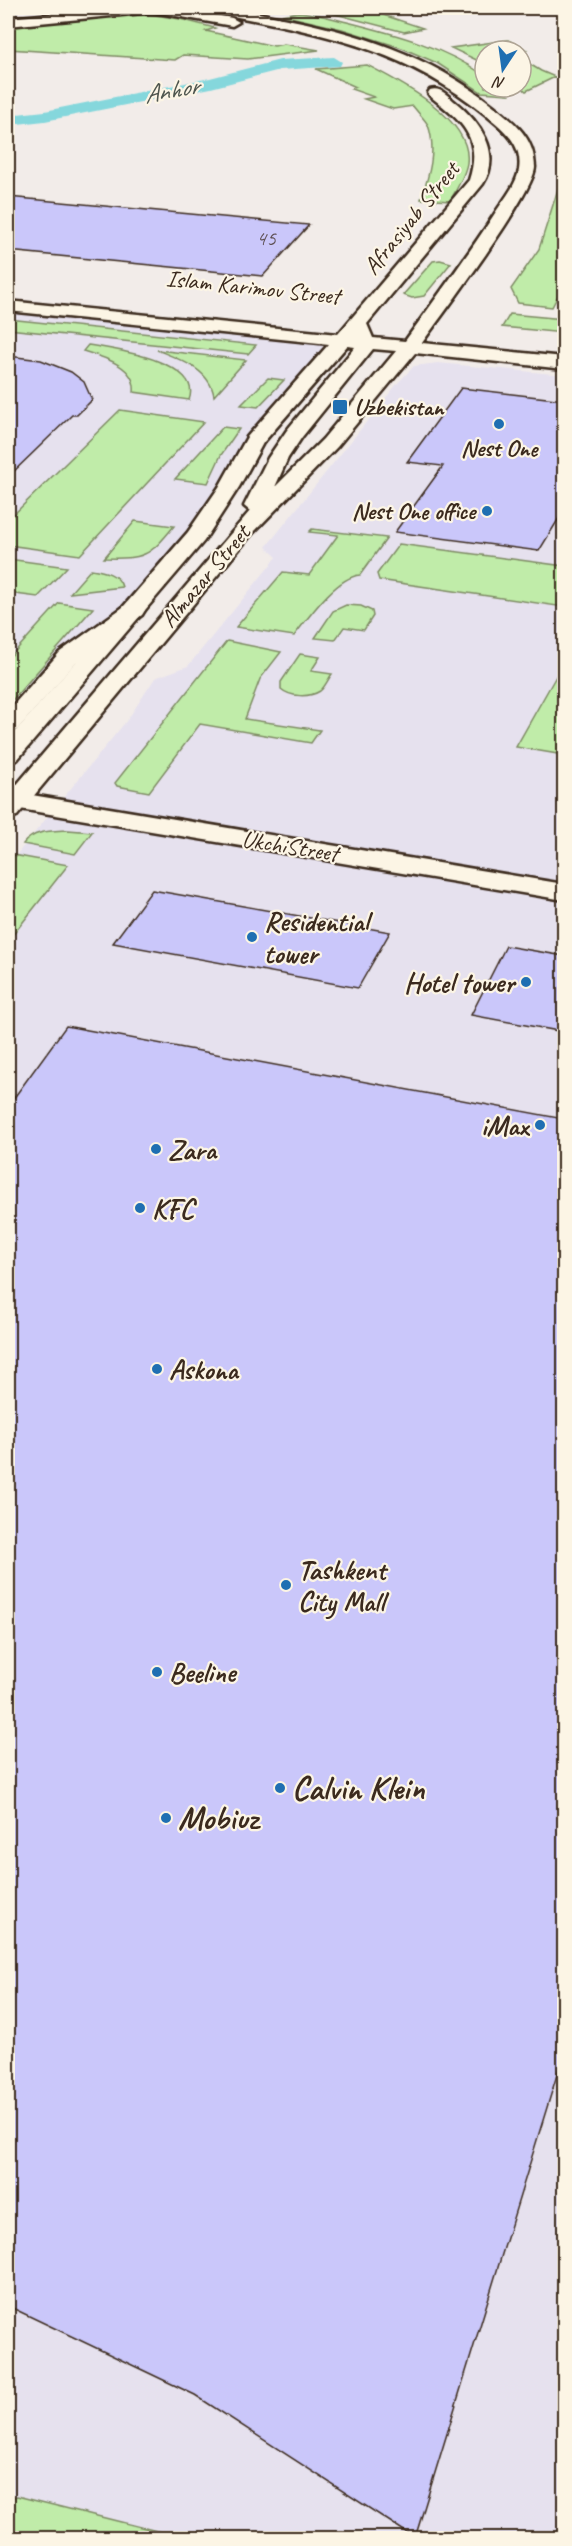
<svg xmlns="http://www.w3.org/2000/svg" width="572" height="2546" viewBox="0 0 572 2546" font-family="Caveat,sans-serif">
	<rect width="100%" height="100%" fill="#f2ece9"/>
	<filter id="ink" filterUnits="userSpaceOnUse"><feTurbulence type="fractalNoise" baseFrequency=".0167" numOctaves="2"/><feDisplacementMap in="SourceGraphic" scale="12" xChannelSelector="R" yChannelSelector="G"/><feConvolveMatrix kernelMatrix="1 2 1 2 8 2 1 2 1" color-interpolation-filters="sRGB"/></filter>
	<g filter="url(#ink)">
		<path fill="#e6e1ee" d="M 8,306 L 342,341 L 270,421 L 168,570 L 8,755 Z
			M 438,363 L 564,375 L 564,2538 L 8,2538 L 8,865 L 128,719 L 155,678 L 188,666 L 277,557 L 266,547 L 397,384 L 414,366 Z"/>
		<path fill="#c0eca9" stroke="#7e8b64" stroke-width="1.5" d="M 324,8 L 362,8 L 423,28 L 404,32 L 320,10 Z
			M 136,12 L 180,19 L 215,28 L 206,31 L 274,46 L 284,44 L 319,50 L 248,59 L 183,55 L 175,60 L 8,49 L 8,26 Z
			M 298,12 C 314,13 331,18 347,22 C 395,34 445,47 485,76 L 485,87 L 500,87 L 509,94 L 481,92 L 437,63 L 402,48 L 342,29 L 282,15 Z
			M 508,40 L 527,50 L 521,52 L 485,51 L 485,64 L 451,48 Z
			M 521,59 L 541,71 L 555,77 L 526,91 L 521,87 Z
			M 367,65 C 400,82 473,119 467,163 C 465,176 456,190 450,201 L 421,199 C 429,176 437,150 428,125 C 425,119 417,112 413,106 L 393,109 L 364,99 L 374,97 L 351,89 L 356,87 L 316,69 Z
			M 558,189 L 564,189 L 564,284 L 552,307 L 518,303 L 511,289 L 539,249 Z
			M 440,260 L 451,263 L 424,296 L 412,298 L 403,295 L 433,261 Z
			M 510,314 L 564,319 L 564,333 L 502,327 Z
			M 8,319 L 256,345 L 248,354 L 8,329 Z
			M 88,345 C 112,349 204,361 189,400 L 134,392 C 137,366 103,357 83,351 Z
			M 157,350 L 246,360 L 214,396 C 210,369 179,359 157,350 Z
			M 268,378 L 284,380 L 258,407 L 241,405 Z
			M 120,410 L 204,422 L 80,555 L 8,545 L 8,520 Z
			M 223,427 L 239,429 L 221,455 L 208,483 L 175,479 Z
			M 135,521 L 174,526 C 149,557 144,559 104,558 Z
			M 312,529 L 387,538 L 360,575 C 336,577 308,618 294,636 L 236,627 L 283,572 L 309,575 L 338,535 L 309,532 Z
			M 399,544 L 564,566 L 564,607 L 379,580 L 377,574 Z
			M 8,559 L 67,567 L 38,597 L 8,593 Z
			M 91,569 C 104,571 119,574 122,587 L 70,593 Z
			M 59,603 L 93,608 L 8,705 L 8,659 Z
			M 346,605 L 361,606 L 372,611 L 373,616 L 364,630 L 344,627 L 335,640 L 315,638 L 333,611 Z
			M 227,641 L 281,652 L 260,679 L 245,719 L 320,730 L 311,743 L 200,724 L 149,792 L 117,786 L 115,783 Z
			M 300,654 L 320,657 L 311,671 L 332,674 C 328,679 325,687 320,691 C 309,698 290,697 281,689 L 281,682 Z
			M 564,662 L 564,755 L 516,747 Z
			M 68,830 L 92,832 L 75,854 L 23,844 C 34,830 51,831 68,830 Z
			M 13,855 L 68,865 L 8,941 L 8,862 Z
			M 17,2496 L 185,2538 L 18,2538 L 8,2517 L 8,2499 Z"/>
		<g fill="none" stroke-linecap="round" stroke-linejoin="round">
			<path fill="#85d7dc" fill-rule="evenodd" d="M 334,57 L 342,62 L 340,66 L 280,70 L 211,88 L 45,121 L 8,125 L 8,115 L 45,111 L 210,78 L 280,60 Z"/>
		</g>
		<path fill="#cac7fa" stroke="#3b2a1e" stroke-width="1.5" d="M 8,197 L 309,225 L 263,276 L 8,251 Z
			M 8,356 L 41,360 L 71,372 L 84,382 L 92,400 L 77,415 L 72,415 L 8,477 Z
			M 461,388 L 564,400 L 564,510 L 539,551 L 395,532 L 443,466 L 407,462 Z
			M 152,890 L 390,932 L 358,988 L 113,943 Z
			M 506,946 L 564,956 L 564,1032 L 471,1015 Z
			M 66,1026 L 564,1119 L 564,2052 L 415,2538 L 195,2395 L 8,2306 L 8,1106 Z"/>
		<g fill="none" stroke-linecap="round" stroke-linejoin="round">
			<g stroke="#3b2a1e" stroke-width="5">
				<path id="minor" d="M 134,603 L 142,605 L 145,610 L 142,615 L 76,662 L 17,730 L 8,732 L 8,711 L 60,652 L 126,605 Z
					M 8,791 L 564,884 L 564,900 L 8,807 Z"/>
			</g>
			<g stroke="#3b2a1e" stroke-width="5">
				<path id="tertiary" d="M 117,8 L 160,8 L 153,12 L 8,26 L 8,18 Z"/>
			</g>
			<g stroke="#3b2a1e" stroke-width="5">
				<path id="primary" d="M 148,8 L 174,8 L 232,18 L 239,22 L 232,26 L 154,12 Z
					M 205,8 C 229,5 254,12 277,17 C 356,32 430,55 494,106 C 515,123 534,137 535,167 C 535,192 442,315 422,343 L 564,357 L 564,369 L 415,353 L 337,447 L 251,535 L 17,816 L 8,819 L 8,795 L 250,511 L 244,506 L 268,458 L 287,430 L 355,347 L 347,346 L 263,443 L 239,487 L 204,541 L 17,760 L 8,762 L 8,740 L 188,532 L 219,487 L 247,437 L 329,344 L 8,311 L 8,301 L 338,334 L 469,180 C 483,137 461,121 430,96 L 428,93 L 430,90 C 440,87 446,94 454,101 C 479,121 503,152 483,184 L 367,324 L 373,338 L 405,341 C 436,298 468,255 497,210 C 505,198 516,185 519,170 C 523,144 504,130 486,115 C 402,46 315,32 212,12 ZM 373,349 L 396,351 L 323,439 L 275,487 L 288,458 L 302,437 Z"/>
			</g>
			<use href="#minor" fill="#fcf5e5" fill-rule="evenodd"/>
			<use href="#tertiary" fill="#fcf5e5" fill-rule="evenodd"/>
			<use href="#primary" fill="#fcf5e5" fill-rule="evenodd"/>
		</g>
	</g>
	<g fill="#1f6fb2" stroke="#fcf5e5" stroke-width="2">
		<rect x="332" y="399" width="16" height="16" rx="3"/>
		<circle cx="499" cy="424" r="6"/>
		<circle cx="487" cy="511" r="6"/>
		<circle cx="252" cy="937" r="6"/>
		<circle cx="526" cy="982" r="6"/>
		<circle cx="540" cy="1125" r="6"/>
		<circle cx="156" cy="1149" r="6"/>
		<circle cx="140" cy="1208" r="6"/>
		<circle cx="157" cy="1369" r="6"/>
		<circle cx="286" cy="1585" r="6"/>
		<circle cx="157" cy="1672" r="6"/>
		<circle cx="280" cy="1788" r="6"/>
		<circle cx="166" cy="1818" r="6"/>
	</g>
	<g text-anchor="middle" dominant-baseline="central" stroke-width="4.5" stroke-linejoin="round" paint-order="stroke">
		<g font-size="22" fill="#5f5155">
			<text x="266" y="238">45</text>
		</g>
		<g font-size="24" fill="#3b2a1e" stroke="#fcf5e5">
			<text transform="translate(411 218) rotate(-51)">Afrasiyab Street</text>
			<text transform="translate(253 287) rotate(6)">Islam Karimov Street</text>
			<text transform="translate(205 576) rotate(-50)">Almazar Street</text>
			<text transform="translate(290 846) rotate(9)">UkchiStreet</text>
		</g>
		<g font-size="24" font-weight="bold" fill="#3b2a1e" stroke="#fcf5e5" text-anchor="start">
			<text x="354" y="407">Uzbekistan</text>
			<text x="499" y="448" text-anchor="middle">Nest One</text>
			<text x="475" y="511" text-anchor="end">Nest One office</text>
		</g>
		<g font-size="26" font-style="italic" fill="#4e554e" stroke="#fcf5e5">
			<text transform="translate(171 90) rotate(-10)">Anhor</text>
		</g>
		<g font-size="28" font-weight="bold" fill="#3b2a1e" stroke="#fcf5e5" text-anchor="start">
			<text x="264" y="921">Residential<tspan x="264" dy="32">tower</tspan></text>
			<text x="514" y="982" text-anchor="end">Hotel tower</text>
			<text x="528" y="1125" text-anchor="end">iMax</text>
			<text x="168" y="1149">Zara</text>
			<text x="152" y="1208">KFC</text>
			<text x="169" y="1369">Askona</text>
			<text x="298" y="1569">Tashkent<tspan x="298" dy="32">City Mall</tspan></text>
			<text x="169" y="1672">Beeline</text>
		</g>
		<g font-size="33" font-weight="bold" fill="#3b2a1e" stroke="#fcf5e5" text-anchor="start">
			<text x="292" y="1788">Calvin Klein</text>
			<text x="178" y="1818">Mobiuz</text>
		</g>
	</g>
	<rect width="572" height="2546" fill="none" stroke="#fcf5e5" stroke-width="30"/>
	<rect x="15" y="15" width="542" height="2516" fill="none" stroke="#3b2a1e" stroke-width="2" filter="url(#ink)"/>
	<g transform="translate(503 69) rotate(193)"><circle r="28" fill="#fcf5e5" stroke="#afa495" stroke-width="1.5"/>
	<path d="M0-4.5L10 22L0 15L-10 22Z" fill="#1f6fb2"/>
	<text y="-9" font-size="16" font-weight="bold" text-anchor="middle" fill="#3b2a1e">N</text>
	</g>
</svg>
